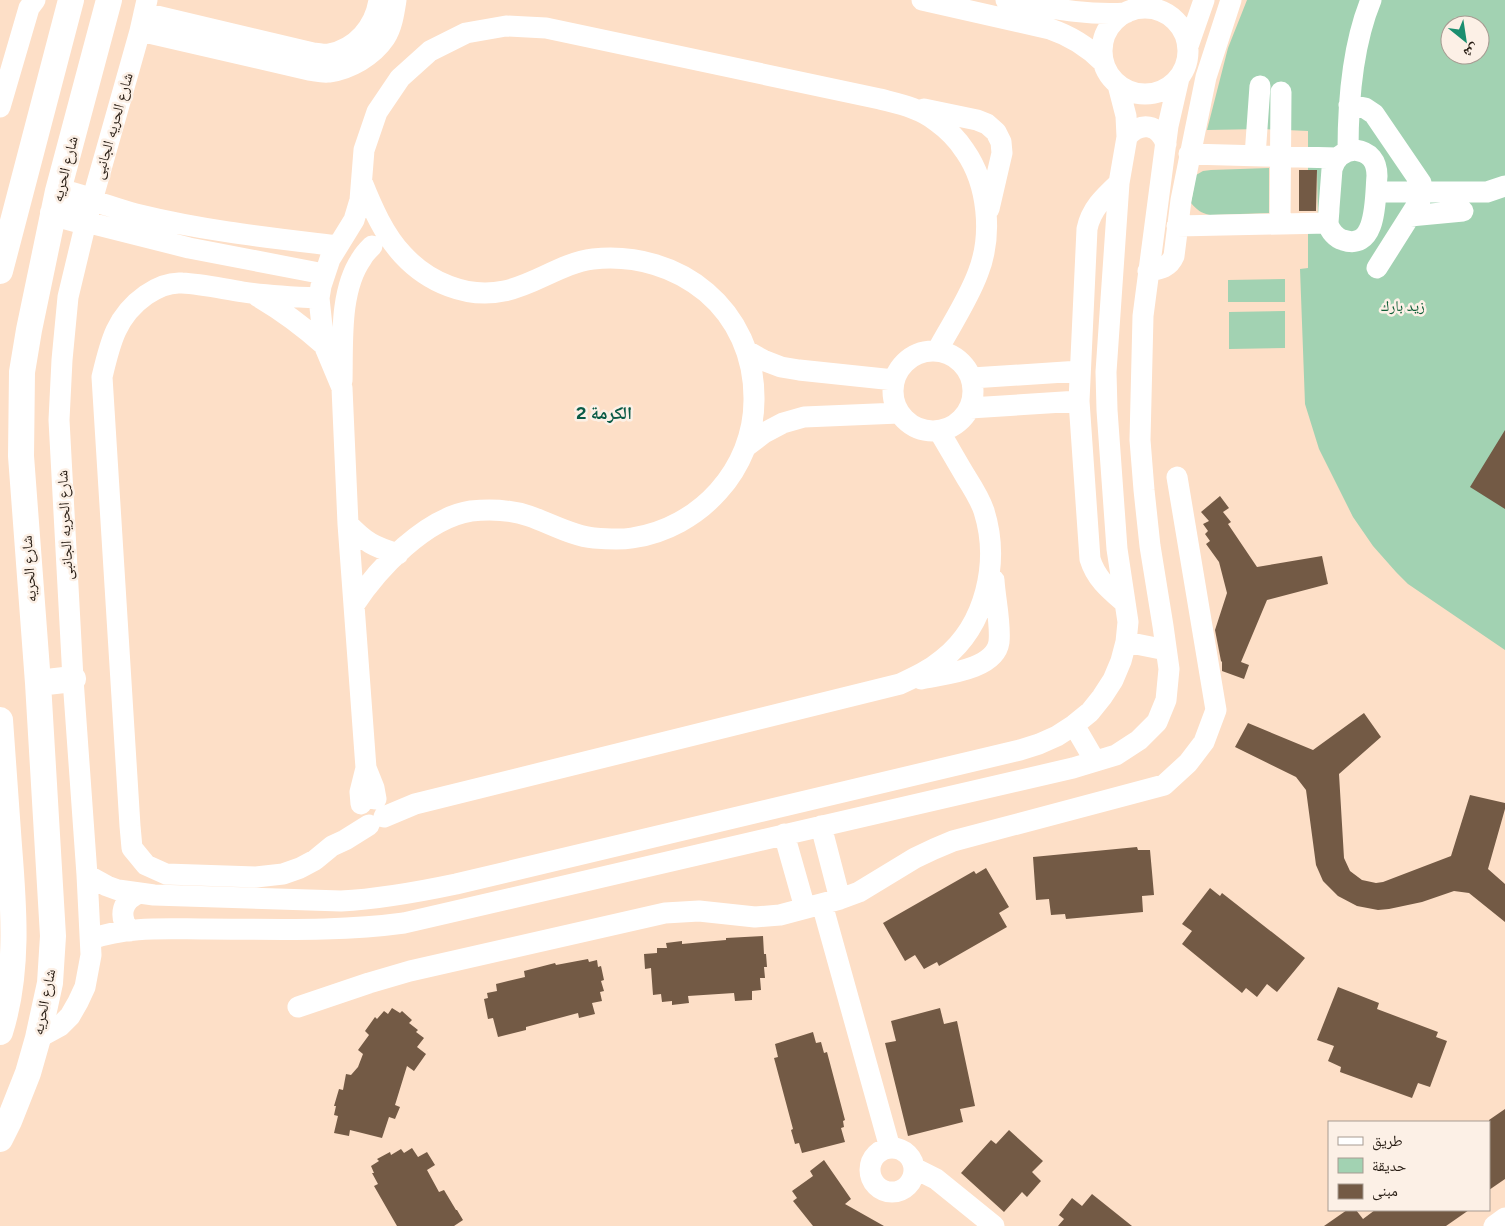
<svg xmlns="http://www.w3.org/2000/svg" width="1505" height="1226" viewBox="0 0 1505 1226" font-family="Figtree,'Noto Naskh Arabic',sans-serif">
	<rect width="100%" height="100%" fill="#fddfc7"/>
	<path fill="#a2d2b2" fill-rule="evenodd" d="M 1247,0 L 1505,0 L 1505,650 L 1408,584 L 1396,572 L 1373,546 L 1353,517 L 1319,449 L 1305,404 L 1300,269 L 1308,268 L 1308,224 L 1318,219 L 1317,170 L 1308,170 L 1308,131 L 1262,129 L 1207,130 L 1228,48 ZM 1450,25 L 1480,25 L 1480,55 L 1450,55 Z
		M 1269,168 L 1269,213 L 1210,215 C 1201,213 1197,210 1191,203 L 1196,175 L 1203,171 L 1211,170 Z
		M 1285,279 L 1285,302 L 1228,302 L 1228,280 Z
		M 1285,311 L 1285,348 L 1229,349 L 1229,312 Z"/>
	<path fill="#735a45" d="M 1299,170 L 1317,170 L 1316,211 L 1299,211 Z
		M 1505,430 L 1505,509 L 1470,487 Z
		M 1220,496 L 1229,508 L 1223,512 L 1231,522 L 1228,524 L 1257,567 L 1322,556 L 1328,584 L 1267,600 L 1241,662 L 1249,665 L 1244,679 L 1222,671 L 1222,662 L 1221,661 L 1215,630 L 1227,593 L 1219,562 L 1206,544 L 1210,541 L 1205,534 L 1208,531 L 1203,524 L 1209,521 L 1201,512 Z
		M 1364,713 L 1381,737 L 1339,774 L 1344,858 L 1350,871 L 1362,880 L 1376,883 L 1383,882 L 1451,856 L 1470,795 L 1505,803 L 1505,809 L 1488,869 L 1505,884 L 1505,922 L 1469,893 L 1454,891 L 1422,902 L 1389,909 L 1378,910 L 1357,906 L 1338,896 L 1323,881 L 1316,865 L 1306,790 L 1296,777 L 1235,747 L 1248,723 L 1313,750 Z
		M 1137,847 L 1138,850 L 1150,850 L 1152,872 L 1154,895 L 1142,896 L 1143,912 L 1066,919 L 1065,914 L 1051,915 L 1049,899 L 1036,900 L 1033,857 Z
		M 986,868 L 1009,907 L 999,913 L 1007,927 L 939,966 L 937,962 L 924,969 L 915,955 L 905,961 L 883,923 L 974,871 L 976,874 Z
		M 1210,888 L 1220,896 L 1222,893 L 1305,958 L 1277,992 L 1267,984 L 1257,997 L 1246,988 L 1242,993 L 1182,944 L 1192,931 L 1182,924 Z
		M 763,936 L 764,954 L 766,954 L 767,967 L 764,967 L 765,978 L 760,978 L 761,990 L 752,991 L 752,1000 L 735,1001 L 734,993 L 688,996 L 689,1003 L 672,1005 L 672,1001 L 662,1002 L 661,994 L 653,995 L 651,968 L 645,969 L 644,954 L 657,953 L 657,948 L 667,948 L 666,943 L 682,941 L 682,944 L 703,942 L 726,940 L 726,938 Z
		M 588,959 L 589,962 L 597,960 L 598,967 L 601,966 L 604,980 L 601,981 L 604,991 L 600,992 L 602,1001 L 592,1003 L 595,1014 L 579,1018 L 578,1013 L 526,1027 L 526,1030 L 498,1037 L 493,1018 L 488,1019 L 484,999 L 488,998 L 487,993 L 497,991 L 496,984 L 525,977 L 524,971 L 555,963 L 556,965 Z
		M 1338,987 L 1379,1003 L 1377,1009 L 1438,1032 L 1436,1037 L 1447,1041 L 1430,1087 L 1418,1083 L 1412,1098 L 1340,1072 L 1341,1067 L 1328,1061 L 1334,1046 L 1317,1040 Z
		M 392,1008 L 400,1013 L 402,1011 L 412,1020 L 409,1023 L 418,1030 L 416,1032 L 424,1038 L 417,1047 L 426,1054 L 414,1071 L 407,1066 L 395,1105 L 400,1107 L 395,1119 L 389,1117 L 382,1138 L 350,1130 L 349,1136 L 334,1133 L 338,1116 L 334,1115 L 336,1106 L 334,1106 L 339,1089 L 343,1090 L 346,1074 L 351,1075 L 358,1067 L 363,1054 L 358,1050 L 369,1035 L 365,1031 L 375,1017 L 377,1019 L 384,1011 L 388,1014 Z
		M 940,1008 L 944,1024 L 957,1021 L 975,1106 L 960,1109 L 963,1122 L 908,1136 L 885,1043 L 896,1041 L 891,1021 Z
		M 813,1032 L 816,1043 L 821,1042 L 824,1053 L 827,1052 L 845,1120 L 843,1121 L 844,1127 L 841,1128 L 845,1142 L 802,1153 L 799,1143 L 795,1144 L 791,1130 L 793,1129 L 774,1058 L 778,1057 L 775,1044 Z
		M 1505,1109 L 1505,1179 L 1489,1190 L 1489,1120 Z
		M 1009,1130 L 1043,1161 L 1032,1172 L 1041,1181 L 1027,1197 L 1022,1192 L 1004,1212 L 961,1173 L 991,1140 L 996,1144 Z
		M 412,1148 L 418,1157 L 427,1152 L 435,1165 L 427,1170 L 439,1192 L 444,1190 L 456,1210 L 457,1210 L 463,1220 L 454,1226 L 397,1226 L 374,1186 L 378,1184 L 372,1173 L 374,1173 L 371,1166 L 379,1161 L 377,1159 L 390,1152 L 391,1155 L 401,1149 L 404,1153 Z
		M 824,1160 L 851,1199 L 845,1204 L 884,1226 L 813,1226 L 793,1201 L 797,1198 L 792,1191 L 813,1176 L 810,1171 Z
		M 1092,1194 L 1132,1226 L 1058,1226 L 1064,1219 L 1059,1215 L 1072,1198 L 1082,1206 Z
		M 1347,1210 L 1356,1210 L 1363,1219 L 1375,1210 L 1469,1210 L 1446,1226 L 1324,1226 Z"/>
	<g fill="none" stroke-linecap="round" stroke-linejoin="round">
		<path stroke="#fff" stroke-width="21" d="M 922,0 L 1050,29 C 1071,36 1087,46 1103,62
			M 1006,0 C 1046,7 1085,16 1126,13
			M1102 51a43 43 0 1 1 86 0a43 43 0 1 1-86 0Z
			M 144,13 L 313,53 C 318,53 324,55 329,54 C 356,49 375,27 379,0
			M 140,31 L 309,70 C 316,71 323,73 329,72 C 350,69 373,56 385,38 C 392,27 394,13 396,0
			M 1188,46 L 1204,0
			M 1349,105 L 1365,108 L 1374,114 L 1421,183 L 1423,191 L 1420,200 L 1377,268
			M 0,107 L 29,8 L 35,0
			M 924,109 L 977,120 L 987,124 L 996,132 L 1001,142 L 1002,153 L 989,209
			M 1127,137 C 1140,121 1159,124 1166,144
			M 1355,150 C 1370,152 1377,161 1377,176 C 1375,196 1378,252 1343,240 C 1336,238 1330,231 1328,224 C 1328,219 1329,213 1329,208 C 1330,195 1331,182 1332,169 C 1335,158 1343,151 1355,150 Z
			M 1348,151 C 1348,101 1352,46 1371,0
			M 1189,154 L 1337,158
			M 1255,156 L 1260,86
			M 1119,183 C 1104,197 1091,209 1087,229 L 1079,401 L 1090,559 C 1096,579 1110,590 1125,603
			M 1376,192 L 1487,192 L 1505,186
			M 92,201 C 108,205 124,211 140,215 C 205,231 272,238 338,246
			M 1410,216 L 1463,211
			M 86,222 L 189,248 L 324,274
			M 1280,224 L 1281,92
			M 1177,226 L 1328,223
			M 1148,271 C 1160,269 1169,268 1174,256 L 1181,200 L 1206,77 L 1231,0
			M 257,296 C 281,310 303,326 324,345
			M 319,298 C 294,297 268,296 243,292 C 223,289 202,284 182,283 C 169,282 156,288 146,295 C 116,316 110,343 102,377 L 130,826 L 132,848 L 146,865 L 166,874 L 256,877 L 283,874 L 300,868 L 315,860 L 332,846 L 345,840 L 369,825
			M893 391a40 40 0 1 1 80 0a40 40 0 1 1-80 0Z
			M 747,351 L 763,360 L 781,367 L 799,370 L 894,380
			M 972,378 L 1080,371
			M 342,381 C 343,343 339,290 362,258 C 364,254 368,250 372,246
			M 970,408 L 1079,401
			M 747,446 L 764,433 L 783,423 L 804,417 L 899,413
			M 348,524 C 365,542 374,547 398,554
			M 354,605 C 378,568 426,518 471,511 C 490,509 511,510 529,516 C 550,523 572,536 594,538 C 606,539 620,540 632,538 C 700,528 754,469 754,400 C 755,310 680,250 593,259 C 561,263 535,285 504,291 C 467,299 428,282 403,255 C 384,235 372,207 362,182
			M 1126,642 L 1166,650
			M 921,679 C 944,674 995,670 999,642 C 1001,624 995,598 994,580
			M 1074,725 L 1095,761
			M 366,768 L 374,788 L 376,799
			M 361,804 L 360,792 L 366,768 L 348,524 L 342,388 L 324,345 L 319,298 L 321,286 L 330,259 L 354,220 L 360,200 L 364,150 L 377,112 L 400,78 L 430,51 L 466,33 L 506,26 L 546,28 L 880,99 C 899,104 920,108 936,121 C 947,129 958,140 965,151 C 988,184 993,235 978,273 C 968,300 951,325 937,351
			M 384,817 L 415,804 L 900,684 C 915,677 930,670 943,659 C 986,625 1000,562 984,511 C 980,499 973,488 966,477 C 957,462 948,446 939,431
			M 821,826 L 840,899
			M 784,834 L 805,908
			M 87,875 L 107,886 L 118,890 L 154,895 L 341,901 C 380,899 418,892 456,884 L 1020,750 L 1039,744 L 1057,736 L 1074,725 L 1090,712 L 1102,697 L 1113,680 L 1121,661 L 1126,642 L 1128,622 L 1117,549 L 1107,410 L 1106,372 L 1119,183 L 1127,137 L 1126,116 L 1118,85
			M 822,904 L 890,1148
			M 129,931 C 118,915 122,900 140,893
			M 91,939 C 127,926 167,929 205,929 C 271,929 338,932 404,923 L 1073,768 L 1116,755 L 1139,740 L 1157,722 L 1166,700 L 1169,669 L 1163,626 L 1150,546 L 1144,490 L 1140,440 L 1143,316 L 1168,126 L 1179,78
			M 298,1007 L 369,983 L 410,971 L 665,913 L 699,911 L 755,917 L 780,915 L 840,899 L 859,892 L 915,858 L 934,849 L 953,841 L 1164,785 L 1188,763 L 1204,742 L 1216,710 L 1177,477
			M 38,1038 L 60,1026 L 70,1016 L 78,1002 L 85,987 L 91,955 L 87,875 L 73,679 L 59,420 L 62,360 L 68,297 L 86,222 L 140,31 L 147,0
			M870 1170a22 22 0 1 1 44 0a22 22 0 1 1-44 0Z
			M 914,1168 L 936,1179 L 994,1226
			M 1494,1226 L 1505,1218"/>
		<path stroke="#fff" stroke-width="26" d="M 58,191 L 92,201
			M 53,213 L 86,222
			M 0,271 L 71,0
			M 38,683 L 73,679
			M 0,720 C 3,762 6,804 9,846 C 14,908 19,972 0,1032
			M 0,1139 L 9,1121 L 28,1073 L 38,1038 L 50,983 L 53,936 L 38,683 L 21,456 L 22,372 L 29,330 L 58,191 L 109,0"/>
	</g>
	<g text-anchor="middle" dominant-baseline="central" stroke-width="5" stroke-linejoin="round" paint-order="stroke">
		<g font-size="15" fill="#271c13" stroke="#fcf0e6">
			<text transform="translate(113 126) rotate(-74)">شارع الحريه الجانبى</text>
			<text transform="translate(65 169) rotate(-76)">شارع الحريه</text>
			<text transform="translate(65 525) rotate(-93)">شارع الحريه الجانبى</text>
			<text transform="translate(29 569) rotate(-94)">شارع الحريه</text>
			<text transform="translate(44 1002) rotate(-79)">شارع الحريه</text>
		</g>
		<g font-size="15" fill="#0f5e37" stroke="#fcf0e6">
			<text x="1403" y="306">زيد بارك</text>
		</g>
		<g font-size="18" font-weight="bold" fill="#0a5b46" stroke="#fcf0e6">
			<text x="604" y="413">الكرمة 2</text>
		</g>
	</g>
	<rect x="1328" y="1121" width="162" height="90" fill="#fcf0e6" stroke="#a79b92"/>
	<rect x="1338" y="1137" width="25" height="8" fill="#ffffff" stroke="#a79b92"/>
	<text x="1372" y="1146" font-size="15" fill="#271c13">طريق</text>
	<rect x="1338" y="1158" width="25" height="15" fill="#a2d2b2" stroke="#a79b92"/>
	<text x="1372" y="1171" font-size="15" fill="#271c13">حديقة</text>
	<rect x="1338" y="1184" width="25" height="15" fill="#735a45" stroke="#a79b92"/>
	<text x="1372" y="1196" font-size="15" fill="#271c13">مبنى</text>
	<g transform="translate(1465 40) rotate(150)"><circle r="24" fill="#fcf0e6" stroke="#a79b92"/>
	<path d="M0-4L9 19L0 12L-9 19Z" fill="#1b8e6f"/>
	<text y="-8" font-size="14" font-weight="bold" text-anchor="middle" fill="#271c13">ش</text>
	</g>
</svg>
